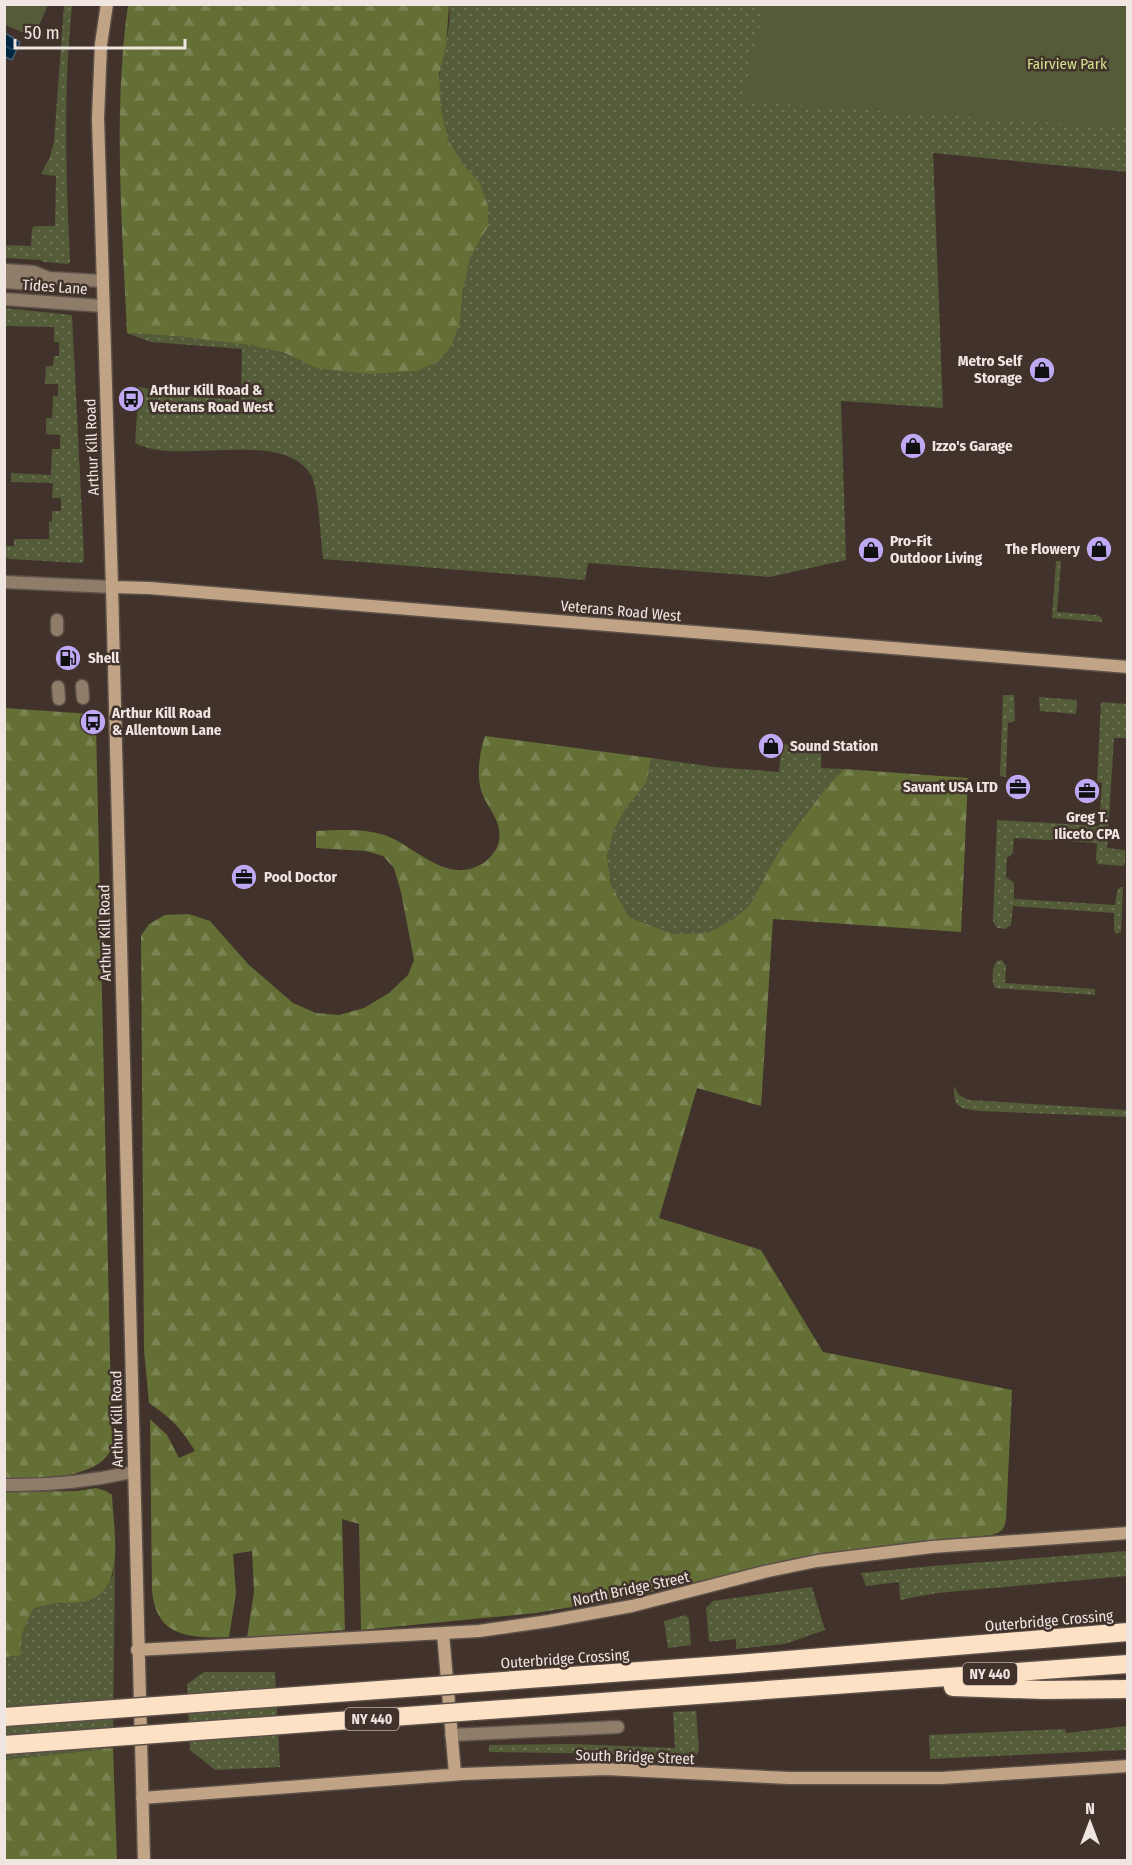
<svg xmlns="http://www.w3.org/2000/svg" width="1132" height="1865" viewBox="0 0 1132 1865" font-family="'Fira Sans Condensed',sans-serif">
	<defs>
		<pattern id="grass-dots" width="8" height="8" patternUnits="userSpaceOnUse" patternTransform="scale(1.5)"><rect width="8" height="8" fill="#545b39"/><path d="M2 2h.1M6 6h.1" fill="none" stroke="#6d7355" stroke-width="1.8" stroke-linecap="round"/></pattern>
		<pattern id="forest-firs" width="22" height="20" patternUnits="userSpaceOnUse" patternTransform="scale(1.5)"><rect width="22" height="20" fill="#646f36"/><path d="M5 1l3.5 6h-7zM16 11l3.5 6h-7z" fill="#7a8453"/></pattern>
		<pattern id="water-ripples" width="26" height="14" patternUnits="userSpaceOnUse" patternTransform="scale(1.5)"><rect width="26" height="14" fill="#012742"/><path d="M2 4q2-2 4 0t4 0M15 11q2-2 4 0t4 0" fill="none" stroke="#26465d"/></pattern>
	</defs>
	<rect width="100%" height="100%" fill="#41332b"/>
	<path fill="url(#grass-dots)" d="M 64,5 L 72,5 C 63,91 66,176 70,262 L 68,264 L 44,262 L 40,260 L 5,258 L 5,245 L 31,246 L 32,228 L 35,226 L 55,226 L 56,176 L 41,174 L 50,157 L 54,142 Z
		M 449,5 L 922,5 L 1127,59 L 1127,172 L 933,153 L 943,408 L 841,401 L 846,560 L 770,577 L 588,563 L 585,580 L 323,559 C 321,543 318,488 312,477 C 285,426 178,467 135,443 L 139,387 L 195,397 L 241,400 L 242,349 L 151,342 L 127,333 C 178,337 233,337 282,353 C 294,357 305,363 316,368 L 460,322 C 462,301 464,280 469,259 C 473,247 487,236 488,223 C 491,179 461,174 448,140 C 441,123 437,89 440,72 C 443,50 452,27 449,5 Z
		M 5,308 L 72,315 L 84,556 L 83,562 L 80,563 L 9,559 L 5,557 L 5,546 L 14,546 L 14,539 L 49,539 L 49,522 L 52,521 L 52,511 L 61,511 L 61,498 L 52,498 L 53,483 L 11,482 L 11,473 L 51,475 L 52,449 L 60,449 L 60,435 L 46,434 L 46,418 L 52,418 L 53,396 L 58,396 L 58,384 L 45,384 L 46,366 L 53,366 L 54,356 L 59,356 L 59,342 L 54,342 L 54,327 L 5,326 Z
		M 1056,561 L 1061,561 L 1057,612 L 1096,615 L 1101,617 L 1102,622 L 1052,618 Z
		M 1003,695 L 1014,695 L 1015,721 L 1008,723 L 1006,777 L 1000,776 Z
		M 1039,697 L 1077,700 L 1076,714 L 1040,711 Z
		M 1101,702 L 1127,704 L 1127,738 L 1114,738 L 1107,848 L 1125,850 L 1125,864 L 1122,866 L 1098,864 L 1096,859 L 1097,843 L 1014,838 L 1013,853 L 1007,858 L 1006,877 L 1014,883 L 1014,899 L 1115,905 L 1117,891 L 1120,887 L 1123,887 L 1121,932 L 1116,934 L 1114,930 L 1114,913 L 1013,906 L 1011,925 L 1005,929 L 997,928 L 993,921 L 997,820 L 1099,826 L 1102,783 L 1097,782 Z
		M 782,743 C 797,748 807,750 822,744 L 821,768 L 844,769 L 825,789 L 780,849 L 749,906 L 732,920 L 707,933 L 673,934 L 629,917 L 611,885 L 607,856 L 614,830 L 626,808 L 647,782 L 651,758 L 714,767 L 779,772 Z
		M 1002,960 L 1006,966 L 1005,983 L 1095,989 L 1095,995 L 995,988 C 991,981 992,967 997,961 Z
		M 954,1086 L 959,1095 L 969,1100 L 1127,1110 L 1127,1117 L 980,1111 C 960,1108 953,1109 954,1086 Z
		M 1127,1551 L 1127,1576 L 937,1593 L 900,1600 L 899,1582 L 866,1586 L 861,1573 L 932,1566 Z
		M 115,1561 L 113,1748 L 5,1760 L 5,1657 L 20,1656 L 22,1634 L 33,1609 L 49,1604 L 83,1602 L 113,1576 Z
		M 812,1587 L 825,1630 L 785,1644 L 736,1649 L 736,1639 L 709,1642 L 706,1608 L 713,1601 Z
		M 686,1615 L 689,1619 L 691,1645 L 668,1648 L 664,1621 Z
		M 204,1672 L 275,1672 L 280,1767 L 215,1770 L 190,1750 L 187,1684 Z
		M 696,1711 L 699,1749 L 697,1755 L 687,1757 L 617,1754 L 489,1752 L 489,1745 L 573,1744 L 675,1748 L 673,1712 Z
		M 1127,1726 L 1127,1750 L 930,1759 L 929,1735 L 1065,1729 L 1066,1733 Z"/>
	<path fill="url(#forest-firs)" d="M 128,5 L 449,5 L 446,47 L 439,74 L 441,109 L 448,140 L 464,165 L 480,183 L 488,206 L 488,227 L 470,257 L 463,291 L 460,322 L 452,344 L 439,361 L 417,371 L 370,374 L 316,368 L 284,353 L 251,345 L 185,337 L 127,333 C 122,224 113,113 128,5 Z
		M 4,708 L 91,714 L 96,724 L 112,1447 C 102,1479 33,1481 4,1479 Z
		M 485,736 L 651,758 L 647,782 L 626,808 L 614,830 L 607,856 L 611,885 L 629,917 L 673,934 L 707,933 L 732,920 L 749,906 L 780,849 L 825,789 L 844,769 L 968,778 L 961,932 L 773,919 L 761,1106 L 697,1088 L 659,1218 L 761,1250 L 823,1352 L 1012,1390 L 1006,1520 C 1004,1530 1001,1532 992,1535 L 869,1548 L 713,1578 L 620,1599 L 536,1613 L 361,1630 L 359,1524 L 342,1519 L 345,1630 L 247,1638 L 254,1592 L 252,1551 L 233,1554 L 236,1593 L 229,1637 C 190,1638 156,1638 152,1590 L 150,1419 L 167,1435 L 179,1458 L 195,1451 C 181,1428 171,1418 149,1403 L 144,1350 L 141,936 L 149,924 L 165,915 L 189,914 L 210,921 L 248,964 L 293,1003 L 316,1013 L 339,1015 L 364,1008 L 389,993 L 408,975 L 414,960 L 401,892 L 394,868 L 383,856 L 366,851 L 316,848 L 316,831 C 340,830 361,828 384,835 C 415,845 444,884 480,865 C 488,861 497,851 499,841 C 503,819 484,806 480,786 C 477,770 480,751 485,736 Z
		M 96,1488 L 106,1491 L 112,1495 C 113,1528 128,1592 84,1602 C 73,1604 62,1602 51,1604 C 45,1605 39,1607 33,1609 L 22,1634 L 20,1656 L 5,1657 L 5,1492 L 77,1491 Z
		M 113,1748 L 117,1860 L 5,1860 L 5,1760 Z"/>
	<path fill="#545b39" d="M 4,5 L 48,5 L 34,37 L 5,25 Z
		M 765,5 L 1127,5 L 1127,128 L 742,101 Z"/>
	<path fill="url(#water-ripples)" stroke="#496072" stroke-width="1.5" d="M 5,33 L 20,42 L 12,60 L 5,57 Z"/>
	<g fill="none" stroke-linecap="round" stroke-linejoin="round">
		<g stroke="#5d5048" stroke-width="15">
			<path id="lane" d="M 57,620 L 57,630
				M 82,686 L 83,698
				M 58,687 L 59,699
				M 4,1485 C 48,1486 91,1481 133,1472
				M 451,1735 L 618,1727"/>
		</g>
		<g stroke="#5d5048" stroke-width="15">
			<path id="street" d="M 4,270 L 34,272 L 49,278
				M 4,282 L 33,284 L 49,278 L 102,281
				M 4,299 L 103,306
				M 4,582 L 112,587"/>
		</g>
		<g stroke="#5d5048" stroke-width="15">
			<path id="secondary" d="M 107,4 L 101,44 L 98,118 L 112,587 L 144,1860
				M 112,587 L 149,588 L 1128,667
				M 443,1633 L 455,1774
				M 137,1650 L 479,1631 L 549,1621 L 632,1606 L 764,1572 L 817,1561 L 932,1547 L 1128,1533
				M 142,1798 L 463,1774 L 606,1769 L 789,1778 L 942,1778 L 1128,1766"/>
		</g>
		<g stroke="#5d5048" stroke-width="21">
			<path id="highway" d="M 737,1664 L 1128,1632
				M 953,1687 L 1043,1690 L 1128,1689
				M 739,1692 L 1128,1664"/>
		</g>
		<use href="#lane" stroke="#8f7d69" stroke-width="12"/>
		<use href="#street" stroke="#8f7d69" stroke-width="12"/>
		<use href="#secondary" stroke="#c1a485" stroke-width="12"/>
		<use href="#highway" stroke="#fde1c5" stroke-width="18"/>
		<g stroke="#5d5048" stroke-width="21" stroke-linecap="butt">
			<path id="highway-bridge" d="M 4,1717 L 737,1664
				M 4,1745 L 739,1692"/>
		</g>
		<use href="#highway-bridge" stroke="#fde1c5" stroke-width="18"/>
	</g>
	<defs>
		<g id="shop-disc" transform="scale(1.35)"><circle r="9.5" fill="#bfa9f4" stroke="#41332b"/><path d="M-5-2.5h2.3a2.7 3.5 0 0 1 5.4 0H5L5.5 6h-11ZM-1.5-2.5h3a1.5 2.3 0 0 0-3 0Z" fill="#111"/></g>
		<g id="bus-disc" transform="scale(1.35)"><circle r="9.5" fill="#bfa9f4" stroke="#41332b"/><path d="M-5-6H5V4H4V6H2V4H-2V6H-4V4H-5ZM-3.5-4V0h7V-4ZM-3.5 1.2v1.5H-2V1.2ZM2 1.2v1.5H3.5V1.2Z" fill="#111"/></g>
		<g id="fuel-disc" transform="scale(1.35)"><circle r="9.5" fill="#bfa9f4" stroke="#41332b"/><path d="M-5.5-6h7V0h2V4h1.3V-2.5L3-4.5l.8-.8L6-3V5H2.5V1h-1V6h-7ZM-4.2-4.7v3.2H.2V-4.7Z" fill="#111"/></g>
		<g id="office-disc" transform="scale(1.35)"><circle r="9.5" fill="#bfa9f4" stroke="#41332b"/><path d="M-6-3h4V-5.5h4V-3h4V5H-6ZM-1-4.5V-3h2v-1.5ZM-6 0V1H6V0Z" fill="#111"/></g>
	</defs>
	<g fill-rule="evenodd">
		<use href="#shop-disc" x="1042" y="370"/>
		<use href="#bus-disc" x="131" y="399"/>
		<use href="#shop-disc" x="913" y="446"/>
		<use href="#shop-disc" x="1099" y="549"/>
		<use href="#shop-disc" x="871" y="550"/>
		<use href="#fuel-disc" x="68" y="658"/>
		<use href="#bus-disc" x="93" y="722"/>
		<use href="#shop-disc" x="771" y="746"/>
		<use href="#office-disc" x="1018" y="787"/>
		<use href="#office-disc" x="1087" y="791"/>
		<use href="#office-disc" x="244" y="877"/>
	</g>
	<g text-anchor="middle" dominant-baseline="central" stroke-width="5" stroke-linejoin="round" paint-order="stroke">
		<g fill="#41332b" stroke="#bcb0aa" stroke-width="1.5">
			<rect x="963" y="1663" width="54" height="22" rx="4.5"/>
			<rect x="345" y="1708" width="54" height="22" rx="4.5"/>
		</g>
		<g font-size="14" font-weight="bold" fill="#f0e6e1">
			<text x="990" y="1674">NY 440</text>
			<text x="372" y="1719">NY 440</text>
		</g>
		<g font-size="15" fill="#d0e28c" stroke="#41332b">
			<text x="1067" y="64">Fairview Park</text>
		</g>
		<g font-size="15" fill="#f0e6e1" stroke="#41332b">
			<text transform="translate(55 287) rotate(4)">Tides Lane</text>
			<text transform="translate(92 447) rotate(-92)">Arthur Kill Road</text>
			<text transform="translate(621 611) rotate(5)">Veterans Road West</text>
			<text transform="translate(105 933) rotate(-91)">Arthur Kill Road</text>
			<text transform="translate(117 1419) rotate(-91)">Arthur Kill Road</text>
			<text transform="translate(631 1589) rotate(-12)">North Bridge Street</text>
			<text transform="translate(1049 1621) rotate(-5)">Outerbridge Crossing</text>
			<text transform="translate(565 1659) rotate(-4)">Outerbridge Crossing</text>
			<text transform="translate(635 1757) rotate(2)">South Bridge Street</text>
		</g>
		<g font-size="15" font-weight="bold" fill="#f0e6e1" stroke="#41332b" text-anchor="start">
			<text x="1022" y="361" text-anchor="end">Metro Self<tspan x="1022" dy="17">Storage</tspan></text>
			<text x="150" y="390">Arthur Kill Road &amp;<tspan x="150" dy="17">Veterans Road West</tspan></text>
			<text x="932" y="446">Izzo's Garage</text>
			<text x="890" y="541">Pro-Fit<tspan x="890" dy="17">Outdoor Living</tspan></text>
			<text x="1080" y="549" text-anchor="end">The Flowery</text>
			<text x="88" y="658">Shell</text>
			<text x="112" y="713">Arthur Kill Road<tspan x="112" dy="17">&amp; Allentown Lane</tspan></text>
			<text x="790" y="746">Sound Station</text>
			<text x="998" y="787" text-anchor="end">Savant USA LTD</text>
			<text x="1087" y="817" text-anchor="middle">Greg T.<tspan x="1087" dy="17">Iliceto CPA</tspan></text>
			<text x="264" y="877">Pool Doctor</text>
		</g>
	</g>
	<rect width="1132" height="1865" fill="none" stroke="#f0e6e1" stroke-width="12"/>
	<g transform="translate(1090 1823)" stroke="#41332b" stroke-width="4.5" paint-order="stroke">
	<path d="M0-4.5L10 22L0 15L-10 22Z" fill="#f0e6e1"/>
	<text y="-9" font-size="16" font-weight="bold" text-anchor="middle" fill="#f0e6e1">N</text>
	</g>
	<path d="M15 39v9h170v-9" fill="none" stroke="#f0e6e1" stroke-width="3"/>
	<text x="24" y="39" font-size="18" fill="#f0e6e1" stroke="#41332b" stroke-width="4.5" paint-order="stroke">50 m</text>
</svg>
